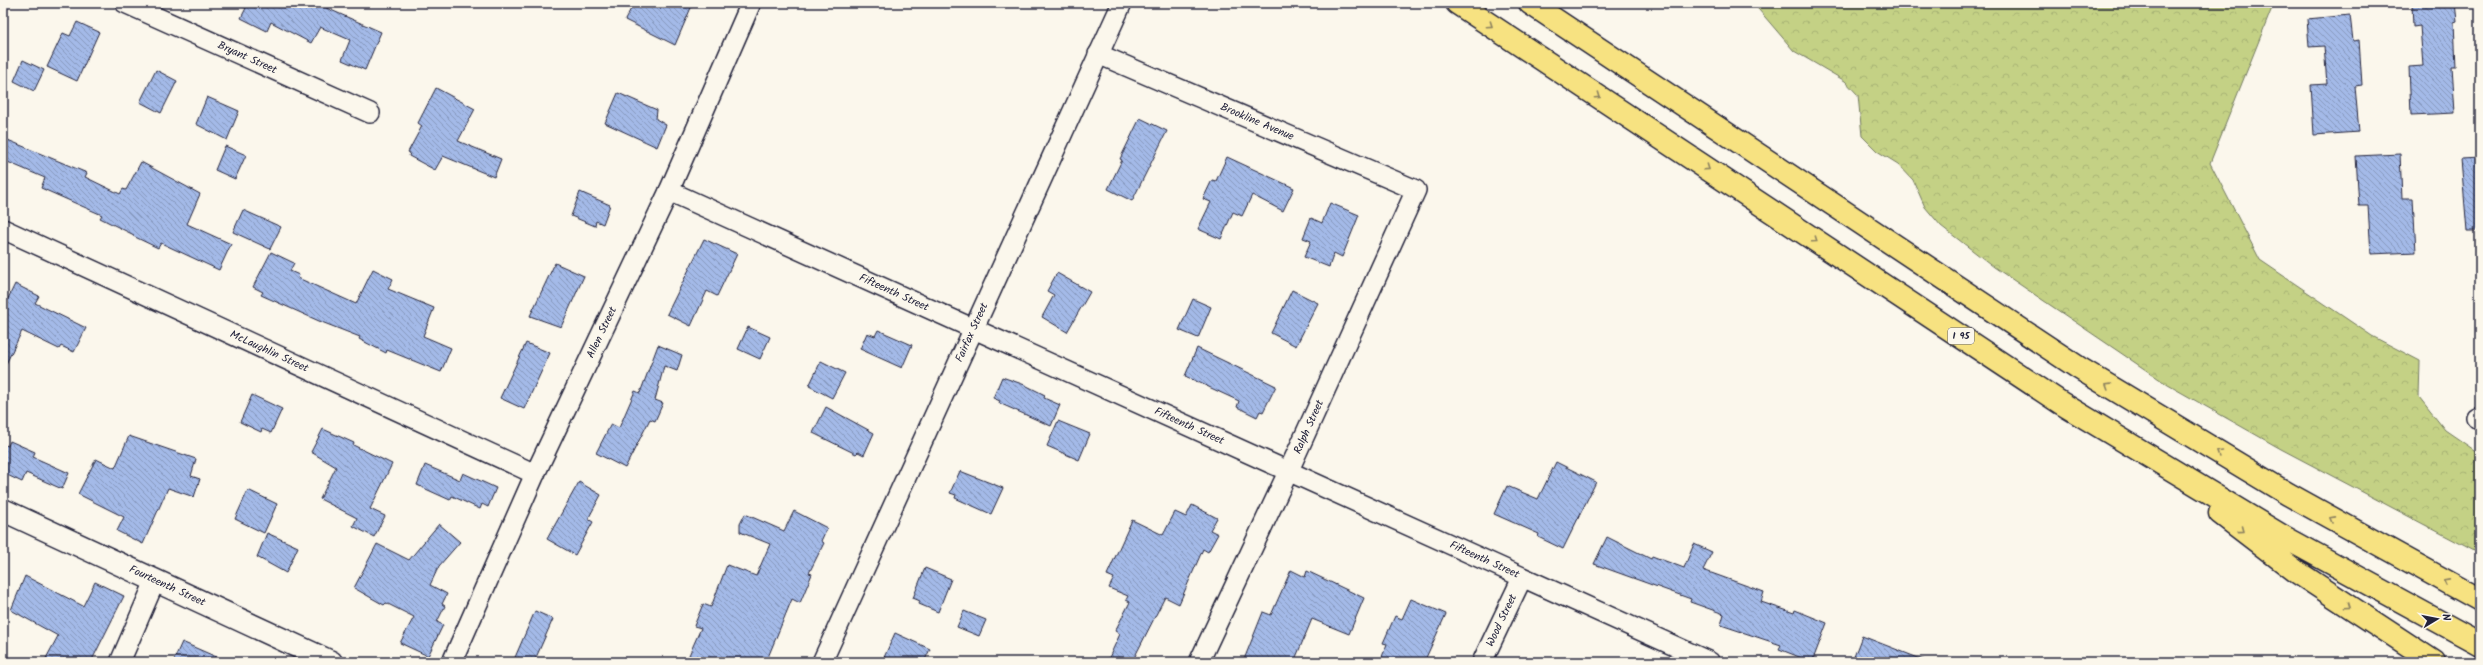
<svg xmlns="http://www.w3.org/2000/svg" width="2483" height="665" viewBox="0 0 2483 665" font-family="Kalam,sans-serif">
	<defs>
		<pattern id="forest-crowns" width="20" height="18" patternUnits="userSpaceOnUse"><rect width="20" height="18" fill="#c4d185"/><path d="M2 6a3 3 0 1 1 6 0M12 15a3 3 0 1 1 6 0" fill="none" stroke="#a8b374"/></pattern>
		<pattern id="building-back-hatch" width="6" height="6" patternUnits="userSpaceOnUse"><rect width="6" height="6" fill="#a4bae8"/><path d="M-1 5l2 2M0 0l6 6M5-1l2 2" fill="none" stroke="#8597bd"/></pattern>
	</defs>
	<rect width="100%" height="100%" fill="#fbf7ec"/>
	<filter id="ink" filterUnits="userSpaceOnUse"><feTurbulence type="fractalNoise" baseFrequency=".025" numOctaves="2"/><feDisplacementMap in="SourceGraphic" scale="8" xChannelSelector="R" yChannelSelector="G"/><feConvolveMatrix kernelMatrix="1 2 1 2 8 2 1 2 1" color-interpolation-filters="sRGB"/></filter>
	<g filter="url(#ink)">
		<path fill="url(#forest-crowns)" stroke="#737a60" d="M 1753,3 L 2274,3 L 2210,163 L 2260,260 L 2372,336 L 2420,361 L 2419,397 L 2445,430 L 2480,454 L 2480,554 L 2281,449 L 2168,385 L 1994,267 L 1941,226 L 1925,207 L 1913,180 L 1898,164 L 1877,151 L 1862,136 L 1858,95 L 1845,81 L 1794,51 Z"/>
		<path fill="url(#building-back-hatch)" stroke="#22223b" d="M 236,3 L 315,3 L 381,32 L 365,70 L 342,60 L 350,40 L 320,27 L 311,43 L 271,22 L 267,31 L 241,18 L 246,8 Z
			M 634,3 L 693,3 L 675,45 L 625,20 Z
			M 2412,3 L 2455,3 L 2457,21 L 2454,22 L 2456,67 L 2452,67 L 2455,113 L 2411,115 L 2409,67 L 2423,66 L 2420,26 L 2413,27 Z
			M 2350,15 L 2353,41 L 2359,40 L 2362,85 L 2355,86 L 2359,132 L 2314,135 L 2311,85 L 2327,84 L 2324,46 L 2309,47 L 2307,19 Z
			M 77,22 L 99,32 L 77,81 L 47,67 L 63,33 L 70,36 Z
			M 23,60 L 44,70 L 34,91 L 14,81 Z
			M 156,70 L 177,81 L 161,113 L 140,102 Z
			M 436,88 L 475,109 L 458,141 L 501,159 L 494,177 L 443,156 L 435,170 L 409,156 L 410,153 L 408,152 L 422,126 L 418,123 Z
			M 618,93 L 657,110 L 656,119 L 666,125 L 657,147 L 605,123 Z
			M 207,97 L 239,111 L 227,140 L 196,124 Z
			M 1140,118 L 1167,131 L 1132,201 L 1108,189 L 1122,160 L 1120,159 Z
			M 3,138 L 87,173 L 85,177 L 120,194 L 123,189 L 126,190 L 141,162 L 200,194 L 187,224 L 231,244 L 219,270 L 161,243 L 158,248 L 133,236 L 134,235 L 100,218 L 102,215 L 41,188 L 45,178 L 3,160 Z
			M 225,146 L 246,155 L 235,179 L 215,170 Z
			M 2400,154 L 2402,199 L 2413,199 L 2416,252 L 2371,254 L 2368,206 L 2359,206 L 2356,156 Z
			M 1227,157 L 1294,188 L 1283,211 L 1252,195 L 1242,216 L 1233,212 L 1221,239 L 1198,229 L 1211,202 L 1203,199 L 1212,180 L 1216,181 Z
			M 2480,158 L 2480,231 L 2467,231 L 2461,159 Z
			M 580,192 L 610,205 L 603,224 L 596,221 L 595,226 L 571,216 Z
			M 1330,203 L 1359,215 L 1342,257 L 1334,253 L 1329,267 L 1304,257 L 1311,241 L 1303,238 L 1311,218 L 1322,223 Z
			M 243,210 L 281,227 L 270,249 L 233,232 Z
			M 704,239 L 737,254 L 717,296 L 707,291 L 691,326 L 667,314 Z
			M 271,252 L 294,263 L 290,271 L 299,275 L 298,278 L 356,304 L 373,269 L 393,279 L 388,289 L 434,308 L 423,336 L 451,348 L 441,372 L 387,350 L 386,353 L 359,339 L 360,337 L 319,321 L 261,295 L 263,292 L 253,287 Z
			M 555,263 L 584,276 L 561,327 L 530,316 Z
			M 1057,273 L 1090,292 L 1067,332 L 1042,317 L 1054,295 L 1047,291 Z
			M 15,284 L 39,296 L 35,303 L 86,328 L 74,352 L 61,346 L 59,349 L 22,331 L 3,370 L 3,309 Z
			M 1292,290 L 1318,303 L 1296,346 L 1271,333 Z
			M 1193,299 L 1211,307 L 1198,338 L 1179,330 Z
			M 748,327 L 770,337 L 760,359 L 738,349 Z
			M 878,330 L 912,345 L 902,368 L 860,349 L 867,333 L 875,336 Z
			M 526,343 L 550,353 L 524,409 L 500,398 Z
			M 658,345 L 682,355 L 677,371 L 664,366 L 655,400 L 663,403 L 655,421 L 650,419 L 625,468 L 596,453 L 611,424 L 619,428 L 635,391 L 640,393 Z
			M 1197,348 L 1276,386 L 1263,412 L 1260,411 L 1257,417 L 1237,407 L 1239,401 L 1185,376 Z
			M 821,361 L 845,373 L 832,398 L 809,386 Z
			M 1002,377 L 1025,385 L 1045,395 L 1044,398 L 1060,405 L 1051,426 L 999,403 L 1000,401 L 993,398 Z
			M 252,395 L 282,409 L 271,433 L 262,429 L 261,432 L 240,422 Z
			M 826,407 L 874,433 L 864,455 L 858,452 L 856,454 L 813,433 Z
			M 1058,421 L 1090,434 L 1079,460 L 1047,446 Z
			M 323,429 L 354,443 L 353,445 L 392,464 L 370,509 L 385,516 L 374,537 L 353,526 L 357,518 L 320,499 L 336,467 L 311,452 Z
			M 129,436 L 196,459 L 191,476 L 200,479 L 194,497 L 168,488 L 143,544 L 117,531 L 124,517 L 78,494 L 96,459 L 115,468 Z
			M 10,441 L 35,452 L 33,457 L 69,473 L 62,489 L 26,473 L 22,482 L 3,473 L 3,444 L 8,446 Z
			M 1556,462 L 1596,482 L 1563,549 L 1538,537 L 1539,534 L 1494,514 L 1507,486 L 1538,499 Z
			M 425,465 L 460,480 L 463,473 L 496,488 L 488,507 L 482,504 L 480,509 L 452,496 L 450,500 L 417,485 Z
			M 960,471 L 1003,488 L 991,514 L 955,498 L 956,495 L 950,493 Z
			M 579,482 L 601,495 L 588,519 L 593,522 L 575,555 L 547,539 Z
			M 248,490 L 277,504 L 264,533 L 235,519 Z
			M 1192,505 L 1217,518 L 1210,530 L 1218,534 L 1208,552 L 1203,549 L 1179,604 L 1165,597 L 1132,662 L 1107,662 L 1120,634 L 1115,631 L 1130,602 L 1126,600 L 1128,596 L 1109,588 L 1114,578 L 1107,575 L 1132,520 L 1163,535 L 1175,512 L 1186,517 Z
			M 794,511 L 827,528 L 821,541 L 824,543 L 809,573 L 812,574 L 800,603 L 792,599 L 766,662 L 686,662 L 701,628 L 694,626 L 703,604 L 711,607 L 727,565 L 756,576 L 770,544 L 740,532 L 740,524 L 745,514 L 784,531 Z
			M 439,524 L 460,542 L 439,566 L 430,585 L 447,594 L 442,604 L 445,606 L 437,622 L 443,625 L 428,656 L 400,643 L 414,617 L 386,603 L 384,605 L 354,588 L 377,544 L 409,560 Z
			M 267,533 L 298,547 L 286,573 L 257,557 Z
			M 1607,537 L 1651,559 L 1652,556 L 1684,568 L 1694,544 L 1712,552 L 1703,570 L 1764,592 L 1761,602 L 1794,613 L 1795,610 L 1827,623 L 1812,662 L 1779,649 L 1781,645 L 1721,625 L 1724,614 L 1690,602 L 1691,599 L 1594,564 Z
			M 925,568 L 951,579 L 938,612 L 919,604 L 920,601 L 913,598 Z
			M 1291,570 L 1305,577 L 1307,571 L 1364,598 L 1349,634 L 1312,619 L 1294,662 L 1243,662 L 1263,612 L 1271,615 Z
			M 25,576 L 83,606 L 95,582 L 124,596 L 91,662 L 44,662 L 58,636 L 11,610 Z
			M 1411,599 L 1446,614 L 1424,662 L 1380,662 L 1387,644 L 1383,643 L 1395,616 L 1402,619 Z
			M 535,611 L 553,619 L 534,662 L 513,662 Z
			M 964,611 L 986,620 L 979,636 L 957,627 Z
			M 895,633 L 930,649 L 924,662 L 882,662 Z
			M 1862,636 L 1926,661 L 1926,662 L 1852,662 Z
			M 182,642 L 228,662 L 173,662 Z"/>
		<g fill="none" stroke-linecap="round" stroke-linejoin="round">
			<g stroke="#22223b" stroke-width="22">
				<g id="minor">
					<path id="s1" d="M 125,3 L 370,113"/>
					<path id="s2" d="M 1098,54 L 1416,190 L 1289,470 L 1199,662"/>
					<path id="s3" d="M 669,191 L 1710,662"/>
					<path id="s4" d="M 3,229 L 535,474"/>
					<path d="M 2477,418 L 2480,419"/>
					<path d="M 120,662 L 155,581"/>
					<path id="s5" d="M 452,662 L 535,474 L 669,191 L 751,3"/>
					<path id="s6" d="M 822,662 L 1122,3"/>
					<path id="s7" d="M 1482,662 L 1522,578"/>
				</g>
			</g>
			<g stroke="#22223b" stroke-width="25">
				<g id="tertiary">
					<path id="s8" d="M 3,510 L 331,662"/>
				</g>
			</g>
			<g stroke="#22223b" stroke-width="25">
				<path id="motorway" d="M 1457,3 L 2061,403 L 2282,536 L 2480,644
					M 1530,3 L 2079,368 L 2288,494 L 2480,600
					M 2220,513 L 2297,572 L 2434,662"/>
			</g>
			<use href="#minor" stroke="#fbf7ec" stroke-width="19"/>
			<use href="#tertiary" stroke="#fbf7ec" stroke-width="22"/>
			<use href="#motorway" stroke="#f7e281" stroke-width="22"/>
		</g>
		<defs><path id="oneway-chevron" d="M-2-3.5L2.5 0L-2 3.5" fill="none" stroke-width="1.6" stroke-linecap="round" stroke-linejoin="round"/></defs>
		<g stroke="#8c825e">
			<use href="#oneway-chevron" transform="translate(1490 25) rotate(34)"/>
			<use href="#oneway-chevron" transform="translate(1598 96) rotate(34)"/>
			<use href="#oneway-chevron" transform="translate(1707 168) rotate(34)"/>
			<use href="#oneway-chevron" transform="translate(1815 240) rotate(34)"/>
			<use href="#oneway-chevron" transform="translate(2108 386) rotate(-148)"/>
			<use href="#oneway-chevron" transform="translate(2219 453) rotate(-149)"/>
			<use href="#oneway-chevron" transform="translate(2332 519) rotate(-151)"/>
			<use href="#oneway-chevron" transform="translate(2242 530) rotate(37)"/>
			<use href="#oneway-chevron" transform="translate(2446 581) rotate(-152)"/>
			<use href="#oneway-chevron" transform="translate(2348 606) rotate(34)"/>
		</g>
	</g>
	<g text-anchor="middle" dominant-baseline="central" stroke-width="3" stroke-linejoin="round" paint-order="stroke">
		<rect fill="#fbf7ec" stroke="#636270" stroke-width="1" x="1948" y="328" width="26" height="16" rx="3"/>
		<g font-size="10" font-weight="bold" fill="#22223b">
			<text x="1961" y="336">I 95</text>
		</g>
		<g font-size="11" fill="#22223b" stroke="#fbf7ec">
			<text stroke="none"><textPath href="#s1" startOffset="134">Bryant Street</textPath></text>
			<text stroke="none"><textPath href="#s2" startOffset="173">Brookline Avenue</textPath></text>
			<text stroke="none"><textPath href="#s3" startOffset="247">Fifteenth Street</textPath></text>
			<text stroke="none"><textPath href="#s6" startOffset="362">Fairfax Street</textPath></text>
			<text stroke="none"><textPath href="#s5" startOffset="362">Allen Street</textPath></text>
			<text stroke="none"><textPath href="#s4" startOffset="293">McLaughlin Street</textPath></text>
			<text stroke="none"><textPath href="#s3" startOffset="571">Fifteenth Street</textPath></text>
			<text transform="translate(1309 427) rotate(-66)">Ralph Street</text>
			<text stroke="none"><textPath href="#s3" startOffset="895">Fifteenth Street</textPath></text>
			<text stroke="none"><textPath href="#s8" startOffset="181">Fourteenth Street</textPath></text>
			<text stroke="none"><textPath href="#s7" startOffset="46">Wood Street</textPath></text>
		</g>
	</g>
	<rect width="2483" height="665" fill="none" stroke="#fbf7ec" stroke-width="16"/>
	<rect x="8" y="8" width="2467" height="649" fill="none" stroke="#22223b" stroke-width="1.5" filter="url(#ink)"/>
	<g transform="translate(2437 619) rotate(80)" stroke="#fbf7ec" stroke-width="3" paint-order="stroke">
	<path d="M0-3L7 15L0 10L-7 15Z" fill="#22223b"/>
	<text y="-6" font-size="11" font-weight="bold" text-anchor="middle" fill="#22223b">N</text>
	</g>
</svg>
